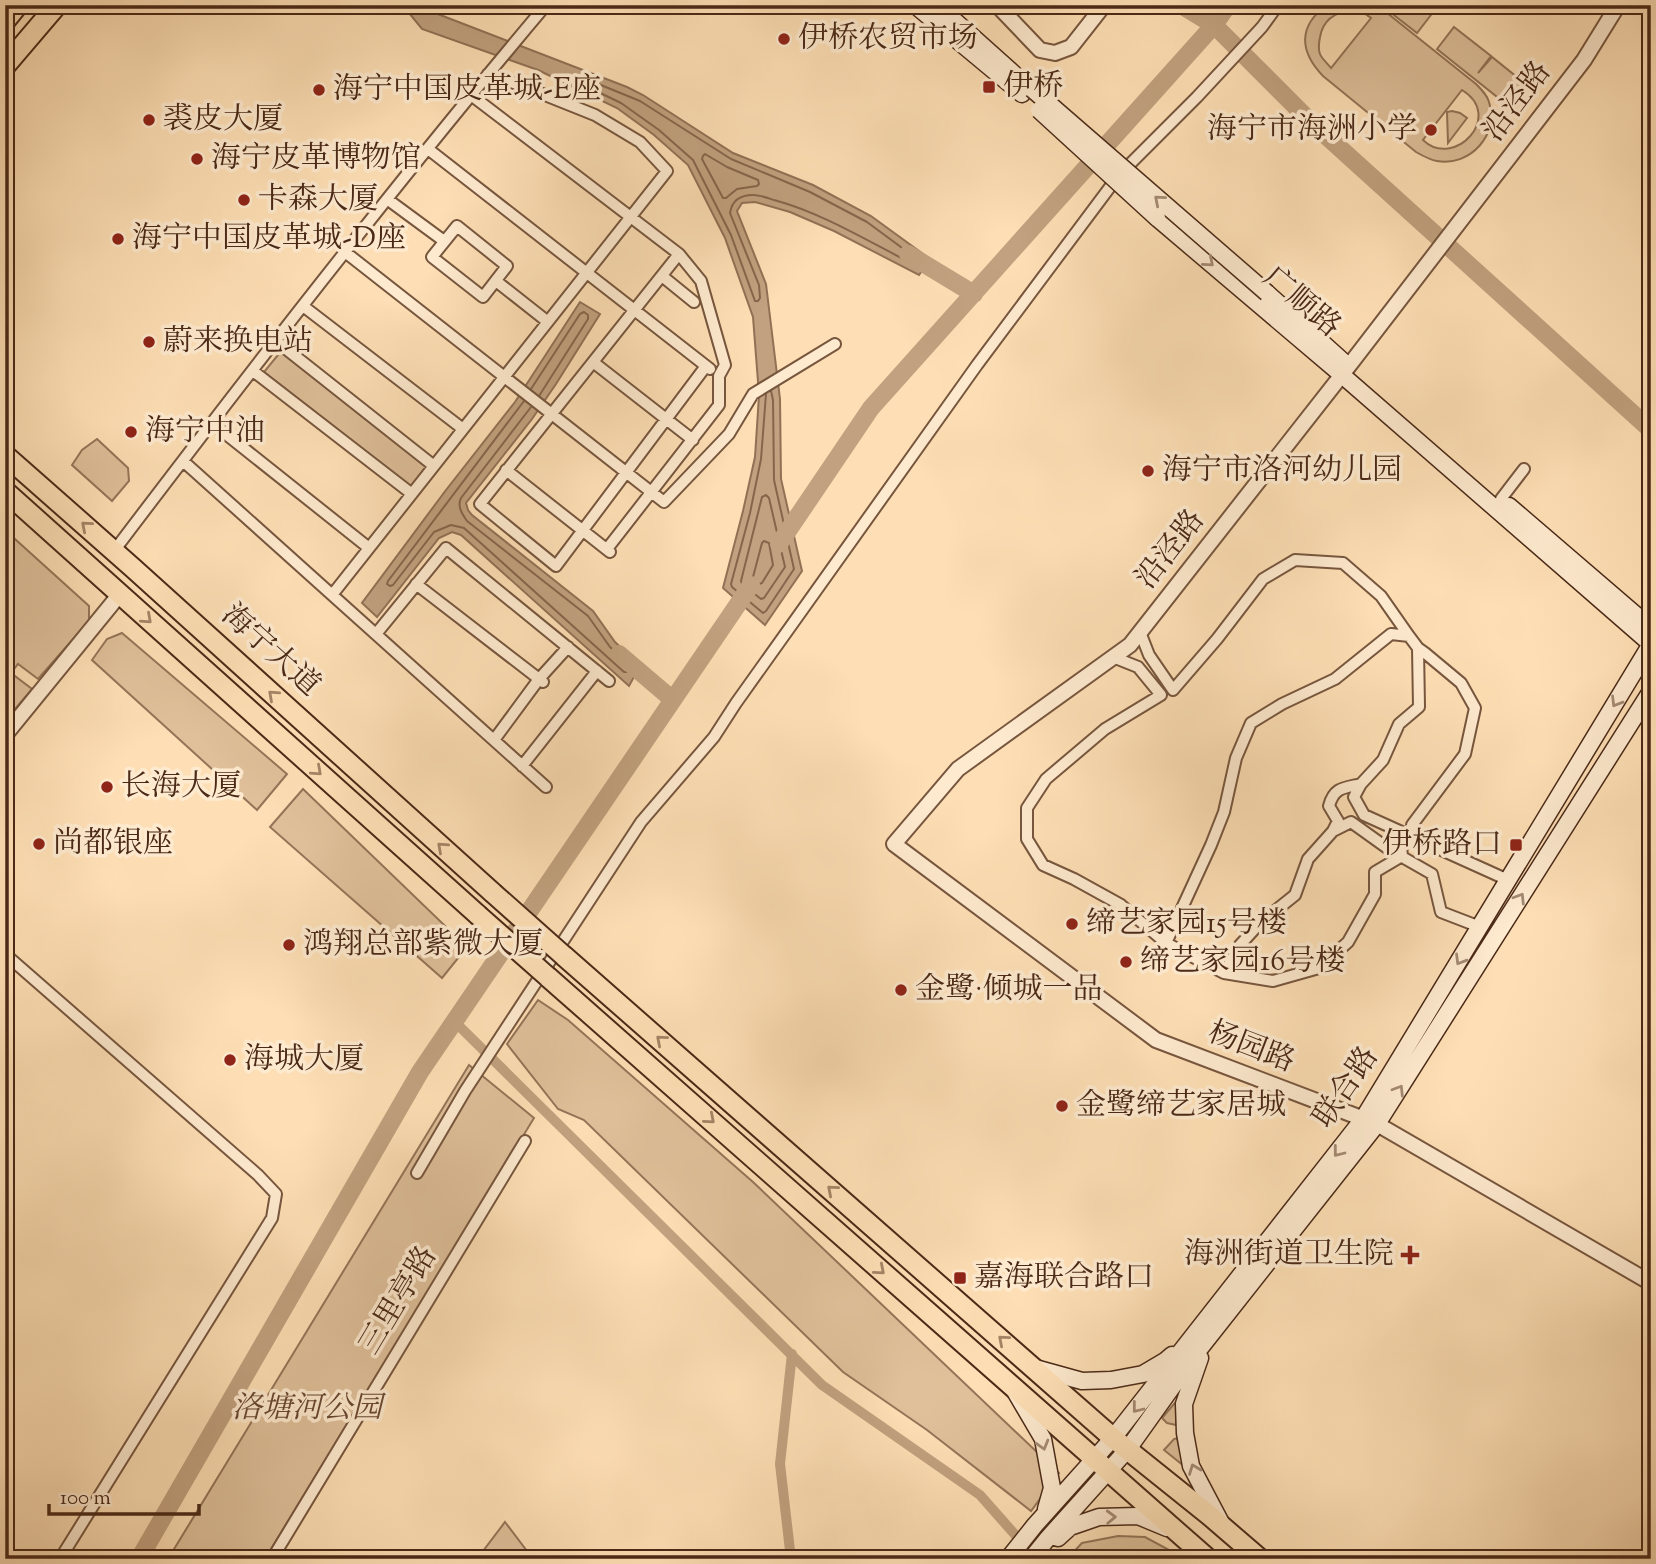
<svg xmlns="http://www.w3.org/2000/svg" width="1656" height="1564" viewBox="0 0 1656 1564" font-family="'Sorts Mill Goudy','Noto Serif SC',serif">
	<rect width="100%" height="100%" fill="#fedfb5"/>
	<filter id="stains"><feTurbulence type="fractalNoise" baseFrequency=".00286" numOctaves="4"/><feColorMatrix values="0 0 0 0 .2 0 0 0 0 .09 0 0 0 0 .02 0 0 0 .5 -.17"/></filter>
	<radialGradient id="worn" r=".72"><stop offset=".6" stop-color="#630" stop-opacity="0"/><stop offset="1" stop-color="#630" stop-opacity=".3"/></radialGradient>
	<path fill="#dfc09a" stroke="#947458" stroke-width="2" fill-rule="evenodd" d="M 1327,5 L 1377,5 L 1476,84 C 1482,90 1487,95 1489,102 C 1500,134 1470,167 1437,161 C 1430,160 1423,156 1416,152 L 1323,76 C 1299,51 1298,26 1327,5 ZM 1352,10 L 1361,11 L 1371,18 L 1331,68 C 1328,64 1322,59 1320,54 C 1318,49 1319,42 1320,37 C 1323,20 1335,12 1352,10 ZM 1462,90 C 1505,116 1454,170 1423,140 Z
		M 1381,5 L 1427,5 L 1434,11 L 1417,33 Z
		M 1454,27 L 1491,56 L 1478,73 L 1492,57 L 1528,86 L 1511,108 L 1437,49 Z
		M 1452,111 L 1460,113 L 1467,118 L 1448,143 L 1447,112 Z
		M 282,350 L 429,466 L 411,487 L 264,372 Z
		M 97,439 L 128,468 L 129,481 L 112,501 L 72,465 L 82,450 Z
		M 5,530 L 89,606 L 89,621 L 38,679 L 18,664 L 11,673 L 32,689 L 5,721 Z
		M 122,633 L 287,774 L 257,810 L 92,660 L 107,639 Z
		M 303,789 L 467,947 L 442,978 L 270,827 Z
		M 538,1000 L 568,1020 L 753,1182 L 1059,1473 L 1031,1511 L 927,1430 L 843,1372 L 584,1120 L 558,1109 L 507,1044 Z
		M 469,1065 L 534,1118 L 265,1559 L 168,1559 Z
		M 1180,1397 L 1176,1425 L 1167,1423 L 1162,1418 Z
		M 1177,1438 L 1184,1466 L 1164,1450 L 1174,1439 Z
		M 505,1522 L 533,1559 L 477,1559 Z
		M 1118,1536 L 1145,1537 L 1173,1552 L 1181,1559 L 1067,1559 L 1082,1543 Z"/>
	<path fill="#c1a17f" stroke="#917155" stroke-width="2" d="M 430,11 L 627,87 L 643,95 L 733,153 L 813,185 L 871,216 L 930,259 L 919,275 L 834,231 L 790,212 L 755,202 L 742,203 L 737,211 L 766,284 L 780,399 L 781,479 L 802,571 L 765,625 L 723,588 L 743,511 L 755,457 L 759,395 L 753,317 L 725,238 L 688,165 L 654,135 L 617,108 L 538,70 L 422,29 L 409,13 Z
		M 580,302 L 600,314 L 556,384 L 532,419 L 466,503 L 468,510 L 472,515 L 593,611 L 615,642 L 640,666 L 629,686 L 461,535 L 452,532 L 439,538 L 377,617 L 362,603 L 446,490 L 515,402 Z"/>
	<g fill="none" stroke-linecap="round" stroke-linejoin="round">
		<path stroke="#86654b" stroke-width="2" d="M 591,81 L 640,101 L 731,159 L 810,192 L 867,222 L 913,256 L 914,261 L 909,262 C 866,240 822,213 774,200 C 768,198 760,195 753,195 C 741,195 732,200 730,213 L 759,285 L 760,298 L 758,301 L 755,301 L 731,235 L 693,160 L 659,130 L 621,103 L 590,88 L 589,84 Z
			M 705,154 L 727,167 L 758,180 L 759,184 L 757,186 L 737,189 L 726,198 L 723,198 L 702,159 L 703,156 Z
			M 531,389 L 580,314 L 584,312 L 588,315 L 588,319 L 539,396
			M 766,394 L 761,459 L 750,513 L 731,584 L 732,587 L 763,613 L 766,611 L 794,569 L 774,480 L 773,400 L 771,391
			M 524,401 L 388,581 L 387,584 L 390,586 L 393,585 L 434,532 L 451,525 L 464,528 L 624,672 L 628,672 L 630,669 L 630,666 L 610,647 L 588,616 L 467,521 C 462,514 457,506 461,498 L 531,407
			M 766,495 L 769,498 L 785,567 L 764,598 L 761,599 L 742,584 L 741,581 L 762,497 Z
			M 764,541 L 769,543 L 773,565 L 762,583 L 759,584 L 754,580 L 753,577 L 762,543 Z"/>
		<path stroke="#c1a17f" stroke-width="10" d="M 454,1021 L 822,1385 L 980,1495 L 1025,1546
			M 791,1559 L 780,1464 L 792,1354"/>
		<path stroke="#c1a17f" stroke-width="18" d="M 1181,5 L 1214,25 L 1311,122 L 1651,430
			M 908,254 L 974,294
			M 779,544 L 871,408 L 1214,25 L 1228,5
			M 619,654 L 673,700
			M 139,1559 L 420,1072 L 751,585"/>
		<g stroke="#77563e" stroke-width="14">
			<path id="minor" d="M 471,95 L 679,254 L 701,281 L 725,365 L 719,376 L 719,405 L 607,549
				M 428,149 L 710,369
				M 387,199 L 444,241
				M 457,226 L 507,266 L 483,297 L 432,257 Z
				M 345,252 L 664,502 L 729,434 L 753,394 L 835,344
				M 679,254 L 480,504 L 556,566 L 706,366
				M 662,276 L 694,302
				M 496,281 L 548,322
				M 303,306 L 463,429
				M 276,341 L 434,466
				M 593,362 L 693,440
				M 253,371 L 412,494
				M 212,423 L 369,548
				M 183,461 L 546,787
				M 506,470 L 610,552
				M 1501,499 L 1524,469
				M 114,551 C 254,366 396,183 546,5
				M 416,584 L 543,682
				M 332,595 L 667,171 L 640,142 L 595,115 L 525,87 L 488,74
				M 1140,632 L 1149,655 L 1173,690 L 1217,639 L 1263,579 L 1295,560 L 1343,563 L 1381,596 L 1409,636
				M 376,634 L 446,548 L 609,681
				M 1113,657 L 1138,667 L 1161,695 L 1105,729 L 1046,779 L 1027,808 L 1027,839 L 1043,865 L 1074,879 L 1121,905 L 1166,943 L 1224,973 L 1240,945 L 1260,923 L 1295,895 L 1308,859 L 1333,831 L 1351,822 L 1390,850 L 1432,874 L 1441,912 L 1480,927
				M 494,740 L 539,679 L 568,647
				M 522,766 L 597,671
				M 1333,831 L 1338,821 L 1329,806 C 1334,787 1344,788 1361,784
				M 1415,838 L 1364,815 L 1354,797 L 1361,784 L 1383,760 L 1399,724 L 1419,707 L 1418,648
				M 1166,943 L 1211,845 L 1224,812 L 1236,758 L 1251,723 L 1282,704 L 1335,679 L 1391,634 L 1409,636 L 1418,648 L 1425,653 L 1461,683 L 1475,708 L 1465,754 L 1412,825 L 1415,838 L 1508,880
				M 5,954 L 258,1175 L 276,1194 L 272,1218 L 60,1559
				M 1224,973 L 1273,981 L 1319,968 L 1348,942 L 1375,894 L 1375,872 L 1402,856 L 1401,846 L 1415,838
				M 417,1173 L 465,1091 L 641,822 L 714,737 L 736,703 L 977,365 L 1119,175 L 1197,97 L 1262,27 L 1278,5
				M 272,1559 L 525,1141"/>
		</g>
		<g stroke="#77563e" stroke-width="18">
			<path id="tertiary" d="M 997,5 L 1040,50 L 1055,53 L 1071,47 L 1104,5
				M 1618,5 L 1584,60 L 1348,367 L 1130,645 L 958,769 L 894,844 L 1156,1040 L 1377,1124 L 1651,1283
				M 5,735 L 120,594"/>
		</g>
		<g stroke="#4a2917" stroke-width="19">
			<path id="secondary" d="M 915,5 L 1022,94
				M 937,5 L 1014,74
				M 1157,218 L 1342,375 L 1651,644
				M 1267,293 L 1347,365
				M 1509,506 L 1651,628
				M 1200,1358 L 1184,1404 L 1185,1433 L 1191,1466 L 1220,1521
				M 1035,1368 L 1082,1381 L 1111,1380 L 1143,1374 L 1165,1361 L 1172,1355
				M 1016,1393 L 1043,1439 L 1052,1488 L 1046,1509
				M 1058,1538 L 1070,1527 L 1099,1517 L 1138,1516 L 1167,1528
				M 1008,1559 L 1035,1525 L 1113,1438 L 1363,1119 L 1651,644
				M 1031,1559 L 1048,1538 L 1128,1449 L 1197,1352 L 1377,1124 L 1651,691"/>
		</g>
		<g stroke="#4a2917" stroke-width="23">
			<path id="trunk" d="M 5,21 L 18,5
				M 5,66 L 57,5
				M 5,455 L 133,568 L 493,893
				M 5,491 L 478,915
				M 564,956 L 1113,1438 L 1209,1515 L 1260,1559
				M 548,977 L 1208,1559"/>
		</g>
		<use href="#minor" stroke="#feeacf" stroke-width="10"/>
		<use href="#tertiary" stroke="#feeacf" stroke-width="14"/>
		<use href="#secondary" stroke="#feeacf" stroke-width="16"/>
		<use href="#trunk" stroke="#fedfb5" stroke-width="19"/>
		<g stroke="#4a2917" stroke-width="19" stroke-linecap="butt">
			<path id="secondary-bridge" d="M 1032,89 L 1267,293
				M 1039,110 L 1157,218"/>
		</g>
		<g stroke="#4a2917" stroke-width="23" stroke-linecap="butt">
			<path id="trunk-bridge" d="M 493,893 L 564,956
				M 478,915 L 548,977"/>
		</g>
		<use href="#secondary-bridge" stroke="#feeacf" stroke-width="16"/>
		<use href="#trunk-bridge" stroke="#fedfb5" stroke-width="19"/>
	</g>
	<defs><path id="oneway-chevron" d="M-2-3.5L2.5 0L-2 3.5" fill="none" stroke-width="1.6" stroke-linecap="round" stroke-linejoin="round" transform="scale(1.75)"/></defs>
	<g stroke="#a48a73">
		<use href="#oneway-chevron" transform="translate(1159 200) rotate(-139)"/>
		<use href="#oneway-chevron" transform="translate(1209 262) rotate(40)"/>
		<use href="#oneway-chevron" transform="translate(1616 702) rotate(121)"/>
		<use href="#oneway-chevron" transform="translate(1520 898) rotate(-58)"/>
		<use href="#oneway-chevron" transform="translate(1460 960) rotate(121)"/>
		<use href="#oneway-chevron" transform="translate(1399 1090) rotate(-58)"/>
		<use href="#oneway-chevron" transform="translate(1338 1152) rotate(128)"/>
		<use href="#oneway-chevron" transform="translate(1137 1408) rotate(128)"/>
		<use href="#oneway-chevron" transform="translate(1043 1445) rotate(74)"/>
		<use href="#oneway-chevron" transform="translate(1194 1469) rotate(-111)"/>
		<use href="#oneway-chevron" transform="translate(1111 1517) rotate(-2)"/>
	</g>
	<g stroke="#a48466">
		<use href="#oneway-chevron" transform="translate(86 526) rotate(-139)"/>
		<use href="#oneway-chevron" transform="translate(147 619) rotate(42)"/>
		<use href="#oneway-chevron" transform="translate(273 695) rotate(-138)"/>
		<use href="#oneway-chevron" transform="translate(317 771) rotate(42)"/>
		<use href="#oneway-chevron" transform="translate(442 847) rotate(-138)"/>
		<use href="#oneway-chevron" transform="translate(661 1040) rotate(-139)"/>
		<use href="#oneway-chevron" transform="translate(710 1119) rotate(41)"/>
		<use href="#oneway-chevron" transform="translate(832 1190) rotate(-139)"/>
		<use href="#oneway-chevron" transform="translate(880 1270) rotate(41)"/>
		<use href="#oneway-chevron" transform="translate(1003 1340) rotate(-139)"/>
	</g>
	<g fill="#8f2418" stroke="#feeacf" stroke-width="2.5">
		<circle cx="784" cy="39" r="7"/>
		<rect x="982" y="80" width="14" height="14" rx="3.5"/>
		<circle cx="319" cy="90" r="7"/>
		<circle cx="149" cy="120" r="7"/>
		<circle cx="1431" cy="130" r="7"/>
		<circle cx="197" cy="159" r="7"/>
		<circle cx="244" cy="200" r="7"/>
		<circle cx="118" cy="239" r="7"/>
		<circle cx="149" cy="342" r="7"/>
		<circle cx="131" cy="432" r="7"/>
		<circle cx="1148" cy="471" r="7"/>
		<circle cx="107" cy="787" r="7"/>
		<circle cx="39" cy="844" r="7"/>
		<rect x="1509" y="838" width="14" height="14" rx="3.5"/>
		<circle cx="1072" cy="924" r="7"/>
		<circle cx="289" cy="945" r="7"/>
		<circle cx="1126" cy="962" r="7"/>
		<circle cx="901" cy="990" r="7"/>
		<circle cx="230" cy="1060" r="7"/>
		<circle cx="1062" cy="1106" r="7"/>
		<path d="M1406.5 1244.5h7v7h7v7h-7v7h-7v-7h-7v-7h7z"/>
		<rect x="953" y="1271" width="14" height="14" rx="3.5"/>
	</g>
	<g text-anchor="middle" dominant-baseline="central" stroke-width="7" stroke-linejoin="round" paint-order="stroke">
		<g font-size="30" fill="#4a2917" stroke="#feeacf" text-anchor="start">
			<text x="798" y="39">伊桥农贸市场</text>
			<text x="1003" y="87">伊桥</text>
			<text x="333" y="90">海宁中国皮革城-E座</text>
			<text x="163" y="120">裘皮大厦</text>
			<text x="1417" y="130" text-anchor="end">海宁市海洲小学</text>
			<text x="211" y="159">海宁皮革博物馆</text>
			<text x="258" y="200">卡森大厦</text>
			<text x="132" y="239">海宁中国皮革城-D座</text>
			<text x="163" y="342">蔚来换电站</text>
			<text x="145" y="432">海宁中油</text>
			<text x="1162" y="471">海宁市洛河幼儿园</text>
			<text x="121" y="787">长海大厦</text>
			<text x="53" y="844">尚都银座</text>
			<text x="1502" y="845" text-anchor="end">伊桥路口</text>
			<text x="1086" y="924">缔艺家园15号楼</text>
			<text x="303" y="945">鸿翔总部紫微大厦</text>
			<text x="1140" y="962">缔艺家园16号楼</text>
			<text x="915" y="990">金鹭·倾城一品</text>
			<text x="244" y="1060">海城大厦</text>
			<text x="1076" y="1106">金鹭缔艺家居城</text>
			<text x="1394" y="1255" text-anchor="end">海洲街道卫生院</text>
			<text x="974" y="1278">嘉海联合路口</text>
		</g>
		<g font-size="30" fill="#4a2917" stroke="#feeacf">
			<text transform="translate(1518 102) rotate(-53)">沿泾路</text>
			<text transform="translate(1301 303) rotate(40)">广顺路</text>
			<text transform="translate(1171 550) rotate(-52)">沿泾路</text>
			<text transform="translate(270 651) rotate(42)">海宁大道</text>
			<text transform="translate(1251 1048) rotate(21)">杨园路</text>
			<text transform="translate(1347 1088) rotate(-56)">联合路</text>
			<text transform="translate(399 1301) rotate(-59)">三里亭路</text>
		</g>
		<g font-size="30" font-style="italic" fill="#684731" stroke="#feeacf">
			<text x="307" y="1409">洛塘河公园</text>
		</g>
	</g>
	<rect width="1656" height="1564" fill="none" stroke="#fedfb5" stroke-width="28"/>
	<rect x="7" y="7" width="1642" height="1550" fill="none" stroke="#4a2917" stroke-width="3.5"/>
	<rect x="14" y="14" width="1628" height="1536" fill="none" stroke="#4a2917" stroke-width="2"/>
	<path d="M49 1504v10h150v-10" fill="none" stroke="#4a2917" stroke-width="3.5"/>
	<text x="60" y="1504" font-size="21" fill="#4a2917" stroke="#feeacf" stroke-width="5" paint-order="stroke">100 m</text>
	<rect width="100%" height="100%" filter="url(#stains)"/>
	<rect width="100%" height="100%" fill="url(#worn)"/>
</svg>
